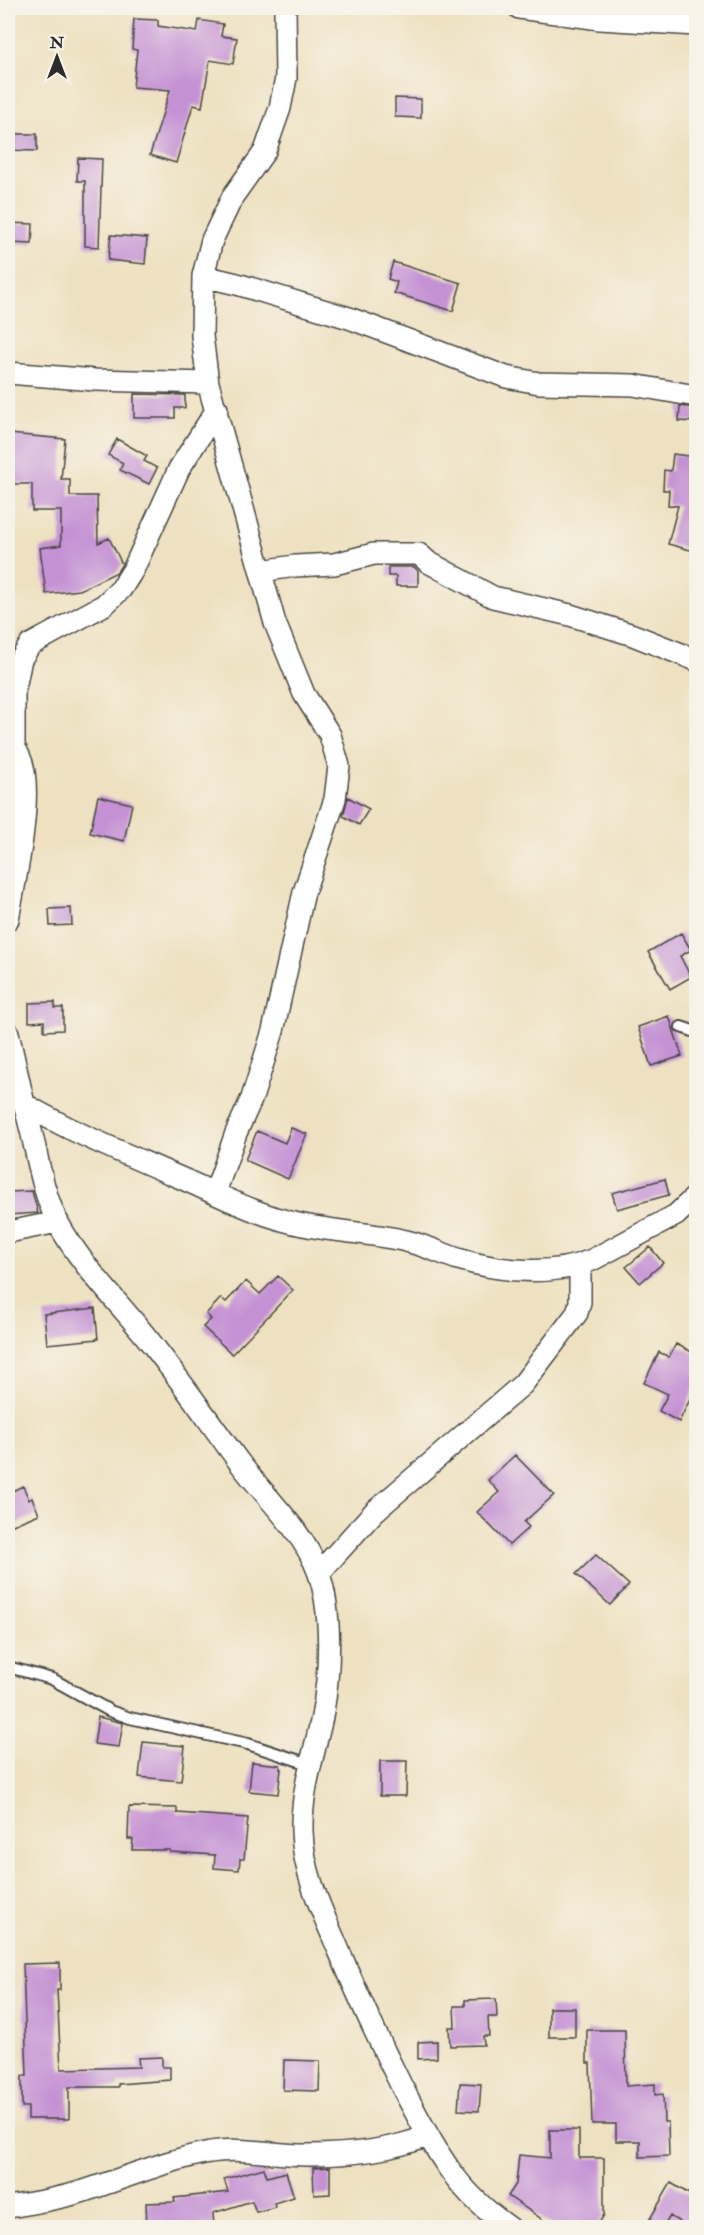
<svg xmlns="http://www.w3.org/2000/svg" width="704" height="2235" viewBox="0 0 704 2235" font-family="'IM FELL Double Pica',serif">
	<rect width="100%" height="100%" fill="#f7f3e8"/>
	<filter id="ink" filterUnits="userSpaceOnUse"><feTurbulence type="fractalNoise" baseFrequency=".0167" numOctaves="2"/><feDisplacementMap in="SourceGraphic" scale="12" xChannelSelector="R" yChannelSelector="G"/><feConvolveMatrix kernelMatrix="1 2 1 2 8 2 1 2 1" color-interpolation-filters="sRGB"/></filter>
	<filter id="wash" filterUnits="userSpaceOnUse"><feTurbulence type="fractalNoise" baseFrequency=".008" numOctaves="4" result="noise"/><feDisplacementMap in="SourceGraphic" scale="24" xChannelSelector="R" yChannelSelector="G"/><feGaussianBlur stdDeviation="1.35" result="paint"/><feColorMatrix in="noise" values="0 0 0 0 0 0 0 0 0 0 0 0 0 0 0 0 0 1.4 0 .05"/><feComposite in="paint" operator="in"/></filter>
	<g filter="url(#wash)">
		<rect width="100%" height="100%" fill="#eee1c1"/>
		<g id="blocks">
			<path fill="#c492d4" d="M 134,19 L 158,20 L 158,26 L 197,32 L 199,20 L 223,24 L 221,36 L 237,38 L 233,64 L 210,60 L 202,107 L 193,105 L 176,163 L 150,155 L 170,90 L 133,87 L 137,50 L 132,49 Z
				M 395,98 L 421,99 L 421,118 L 395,117 Z
				M 8,134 L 37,134 L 37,151 L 8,150 Z
				M 78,158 L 102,159 L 99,247 L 85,246 L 85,181 L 77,181 Z
				M 8,223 L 33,224 L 32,244 L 8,243 Z
				M 111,235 L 147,238 L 145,264 L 108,260 Z
				M 393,262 L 461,283 L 453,311 L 394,293 L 397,282 L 388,279 Z
				M 134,394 L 185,395 L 185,408 L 175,408 L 175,418 L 134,418 Z
				M 680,406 L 696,408 L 696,422 L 679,421 Z
				M 9,434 L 65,439 L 61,479 L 70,479 L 70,496 L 97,496 L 98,543 L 109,538 L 122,564 L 117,572 L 80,590 L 46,594 L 40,548 L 61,545 L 61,511 L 32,511 L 32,484 L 9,484 Z
				M 117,439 L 147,456 L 144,461 L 157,468 L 149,484 L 120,470 L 123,463 L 108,455 Z
				M 673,454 L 696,457 L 696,541 L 694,551 L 668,544 L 678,506 L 668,505 L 669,490 L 663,490 L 664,470 L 671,471 Z
				M 388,567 L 414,567 L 418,571 L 418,586 L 396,586 L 396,576 L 388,576 Z
				M 98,796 L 132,804 L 124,841 L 90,833 Z
				M 348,797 L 369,809 L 359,825 L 343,816 Z
				M 71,908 L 72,925 L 50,926 L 49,909 Z
				M 681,933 L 691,950 L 680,956 L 691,977 L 670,989 L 648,952 Z
				M 55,1002 L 55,1008 L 63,1008 L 63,1030 L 44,1031 L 44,1021 L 29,1022 L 29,1003 Z
				M 669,1016 L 682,1056 L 651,1066 L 638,1027 Z
				M 291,1128 L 307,1134 L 288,1179 L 245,1160 L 257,1131 L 285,1143 Z
				M 665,1179 L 669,1195 L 617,1209 L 612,1193 Z
				M 32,1191 L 38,1213 L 8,1215 L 8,1192 Z
				M 650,1247 L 663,1263 L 640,1283 L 626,1267 Z
				M 278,1276 L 293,1290 L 232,1354 L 203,1327 L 211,1319 L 206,1314 L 221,1298 L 226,1302 L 246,1281 L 260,1294 Z
				M 95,1308 L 98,1339 L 47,1344 L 44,1314 Z
				M 676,1344 L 696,1354 L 696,1387 L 679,1422 L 659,1411 L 668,1394 L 644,1383 L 659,1352 L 669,1357 Z
				M 515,1455 L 554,1495 L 524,1522 L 529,1527 L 509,1545 L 477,1512 L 499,1492 L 488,1480 Z
				M 23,1486 L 29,1500 L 32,1498 L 39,1514 L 8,1527 L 8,1493 Z
				M 596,1555 L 629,1585 L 610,1605 L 576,1574 Z
				M 98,1717 L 123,1723 L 119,1747 L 94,1744 Z
				M 143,1742 L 185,1746 L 181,1781 L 139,1777 Z
				M 380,1761 L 407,1761 L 406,1796 L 380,1796 Z
				M 252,1762 L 280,1765 L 280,1769 L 281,1769 L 278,1794 L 249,1791 Z
				M 129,1807 L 177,1808 L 177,1813 L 248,1818 L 244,1859 L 240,1859 L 239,1870 L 214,1868 L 215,1855 L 170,1852 L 170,1850 L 132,1850 L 133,1839 L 128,1839 Z
				M 60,1963 L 60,1990 L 57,1990 L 61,2069 L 139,2067 L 138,2058 L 162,2057 L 162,2067 L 170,2067 L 170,2080 L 118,2084 L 118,2087 L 69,2087 L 69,2119 L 28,2119 L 28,2107 L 22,2107 L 22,2076 L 27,2076 L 23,1964 Z
				M 496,1999 L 497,2017 L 488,2017 L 489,2036 L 483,2036 L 484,2045 L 450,2046 L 449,2027 L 455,2027 L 454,2006 L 465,2006 L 465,2000 Z
				M 549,2008 L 575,2008 L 575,2037 L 549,2037 Z
				M 587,2030 L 625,2030 L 626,2086 L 655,2084 L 655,2095 L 663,2094 L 664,2122 L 668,2122 L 669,2156 L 640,2157 L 640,2141 L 616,2141 L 616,2124 L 592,2124 L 590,2063 L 587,2063 Z
				M 437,2041 L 437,2058 L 418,2059 L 418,2042 Z
				M 284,2060 L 320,2061 L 319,2091 L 283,2090 Z
				M 460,2083 L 481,2084 L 479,2111 L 458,2110 Z
				M 550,2130 L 579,2130 L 579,2158 L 604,2158 L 604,2215 L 596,2228 L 555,2228 L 508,2196 L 516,2184 L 519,2155 L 550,2158 Z
				M 330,2167 L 330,2194 L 314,2195 L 313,2168 Z
				M 264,2168 L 267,2177 L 286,2172 L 294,2197 L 274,2203 L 275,2207 L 256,2212 L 252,2201 L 213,2213 L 214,2226 L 147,2228 L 146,2203 L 175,2202 L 174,2198 L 228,2192 L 224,2179 Z
				M 671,2183 L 696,2198 L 696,2228 L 689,2228 L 670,2216 L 663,2228 L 657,2228 L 648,2222 Z"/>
		</g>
	</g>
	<g filter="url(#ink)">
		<use href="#blocks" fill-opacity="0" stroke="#484642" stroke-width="1.5"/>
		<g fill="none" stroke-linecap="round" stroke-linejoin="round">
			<g stroke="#484642" stroke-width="14">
				<path id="lane" d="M 681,1027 L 696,1032
					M 8,1667 L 52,1679 L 110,1711 L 130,1718 L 248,1744 L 309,1764"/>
			</g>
			<g stroke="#484642" stroke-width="24">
				<path id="street" d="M 519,8 L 600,19 L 696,25
					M 203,276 L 237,284 L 349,318 L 506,377 L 539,383 L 633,385 L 696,396
					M 8,373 L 95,380 L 208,383
					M 261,571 L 295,566 L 334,564 L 374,554 L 419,554 L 428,562 L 493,597 L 570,615 L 633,635 L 696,660
					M 8,740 C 14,746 19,754 22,763 C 33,798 15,881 8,919
					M 14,746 L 14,693 L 21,659 L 30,645 L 104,605 L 121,589 L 133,570 L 179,469 L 217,409
					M 8,1033 L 24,1104 C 73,1133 124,1153 176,1176 C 209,1190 242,1208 276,1218 C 319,1232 364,1231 406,1241 C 424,1245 440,1253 458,1259 C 498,1271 552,1277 592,1260 L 676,1215 L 696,1196
					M 24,1104 C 36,1142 39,1184 57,1221 C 82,1268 123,1306 155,1348 C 184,1385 211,1424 239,1462 C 265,1497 302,1529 318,1571 C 333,1612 330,1674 322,1717 C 314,1755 301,1791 302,1831 C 303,1874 323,1913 340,1953 C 359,1998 380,2043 402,2087 C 417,2115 431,2144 450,2170 C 466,2193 487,2212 510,2228
					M 215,1193 L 236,1133 L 252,1098 L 273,1031 L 304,892 L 335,799 L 339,766 L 330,735 L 304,694 L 275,623 L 208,383 L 202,336 L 203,276 L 212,240 L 233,196 L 265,151 L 280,108 L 286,78 L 285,8
					M 8,1232 L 58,1222
					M 319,1573 L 374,1512 L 523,1384 L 577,1313 L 580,1302 L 580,1265
					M 8,2207 C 33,2203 59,2199 84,2191 C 125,2178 167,2160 210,2152 C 243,2147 273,2155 306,2155 C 346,2155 390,2151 427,2136"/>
			</g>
			<use href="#lane" stroke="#fff" stroke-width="10"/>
			<use href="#street" stroke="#fff" stroke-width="21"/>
		</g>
	</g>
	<rect width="704" height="2235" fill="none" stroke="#f7f3e8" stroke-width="30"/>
	<g transform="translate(57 57)" stroke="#f7f3e8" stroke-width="4.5" paint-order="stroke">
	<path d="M0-4.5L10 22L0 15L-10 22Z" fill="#2b2b2b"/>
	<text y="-9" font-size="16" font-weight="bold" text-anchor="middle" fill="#2b2b2b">N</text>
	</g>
</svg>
